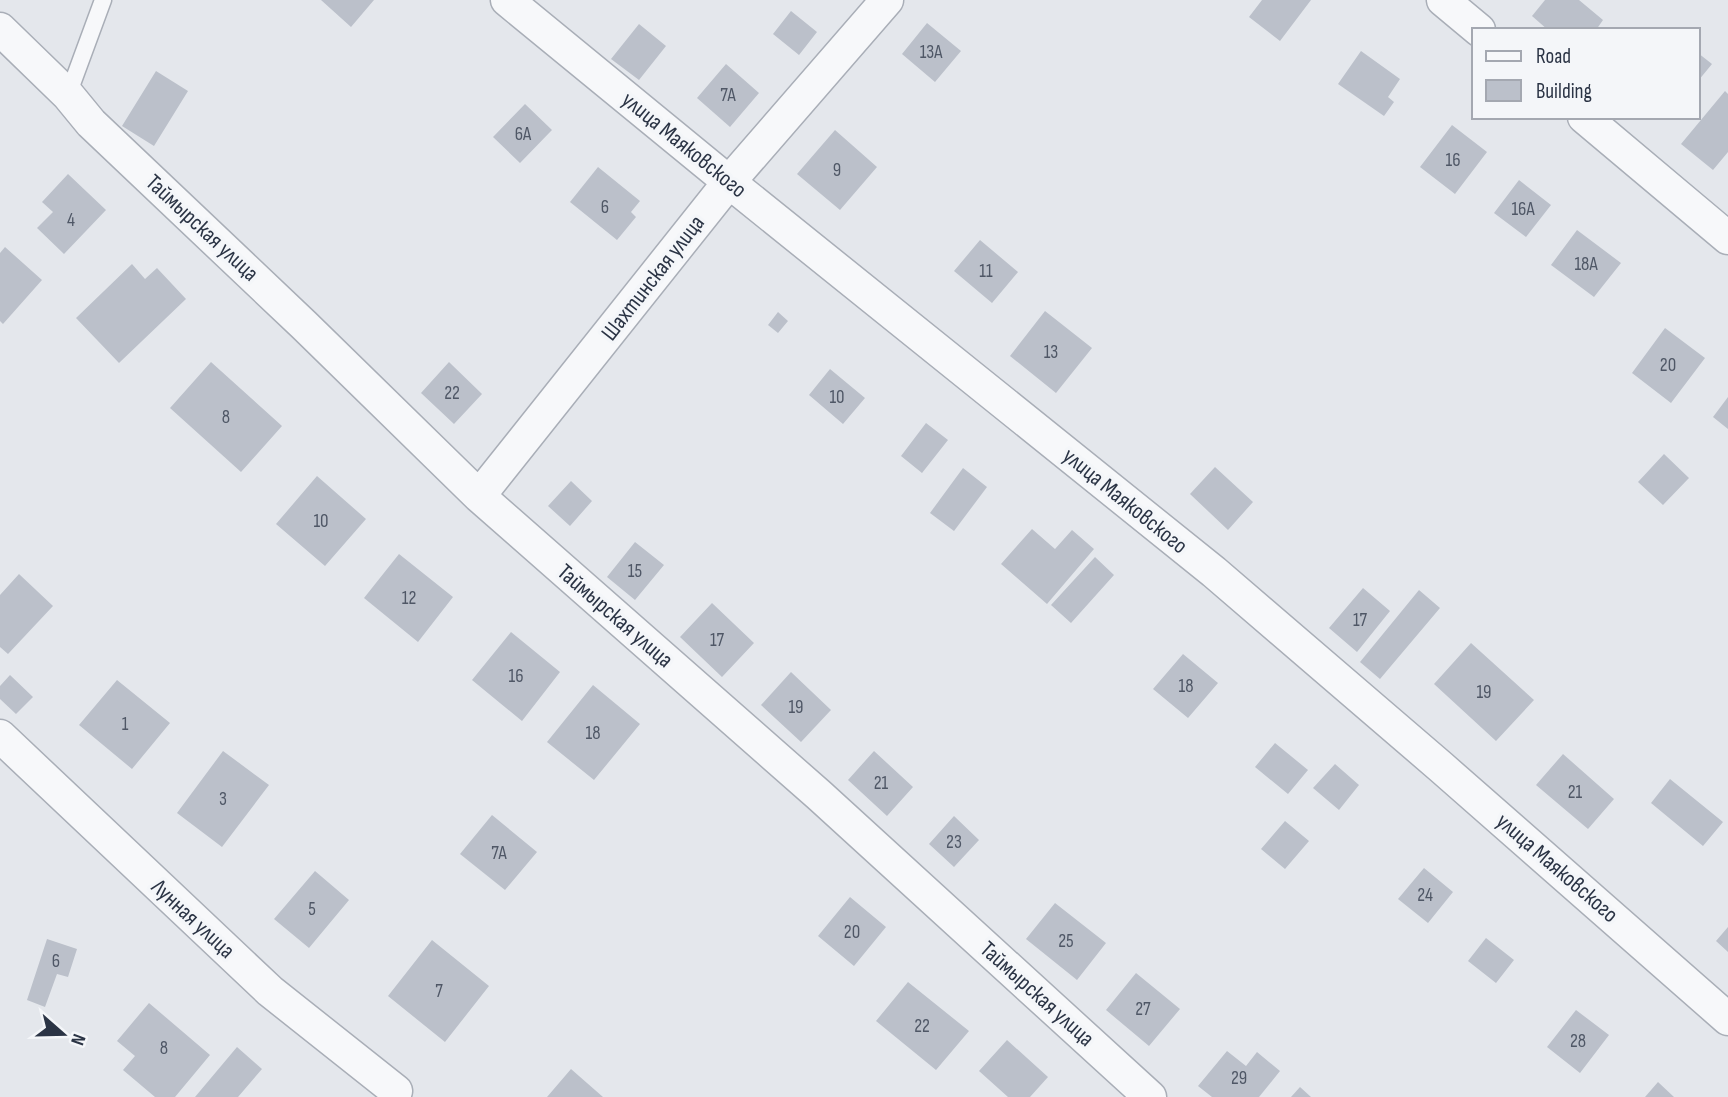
<svg xmlns="http://www.w3.org/2000/svg" width="1728" height="1097" viewBox="0 0 1728 1097" font-family="'Sofia Sans Condensed',sans-serif">
	<rect width="100%" height="100%" fill="#e4e7ec"/>
	<path fill="#bbc0ca" d="M 321,0 L 374,0 L 351,27 Z
		M 1262,0 L 1311,0 L 1280,41 L 1249,17 Z
		M 1545,0 L 1579,0 L 1603,20 L 1596,30 L 1548,30 L 1532,16 Z
		M 791,11 L 817,32 L 799,55 L 773,34 Z
		M 927,23 L 961,51 L 935,82 L 902,54 Z
		M 639,24 L 666,46 L 639,80 L 611,59 Z
		M 1361,51 L 1400,79 L 1388,97 L 1394,102 L 1384,116 L 1338,84 Z
		M 1698,53 L 1712,64 L 1698,81 Z
		M 726,64 L 759,93 L 730,127 L 697,98 Z
		M 156,71 L 188,91 L 154,146 L 122,126 Z
		M 1725,91 L 1728,94 L 1728,152 L 1713,170 L 1681,144 Z
		M 525,104 L 552,130 L 520,163 L 493,137 Z
		M 1452,125 L 1487,152 L 1455,194 L 1420,167 Z
		M 835,130 L 877,167 L 840,210 L 797,174 Z
		M 598,167 L 640,201 L 631,212 L 636,217 L 617,240 L 570,202 Z
		M 68,174 L 106,210 L 64,254 L 37,228 L 53,212 L 42,202 Z
		M 1519,180 L 1551,205 L 1526,237 L 1494,213 Z
		M 1577,230 L 1621,263 L 1594,297 L 1551,265 Z
		M 980,240 L 1018,272 L 992,303 L 954,271 Z
		M 5,247 L 42,280 L 3,324 L 0,321 L 0,253 Z
		M 132,264 L 145,279 L 157,268 L 186,299 L 119,363 L 76,318 Z
		M 1045,311 L 1092,348 L 1056,393 L 1010,356 Z
		M 778,312 L 788,321 L 778,333 L 768,325 Z
		M 1665,328 L 1705,358 L 1671,403 L 1632,373 Z
		M 211,362 L 282,426 L 241,472 L 170,408 Z
		M 449,362 L 482,394 L 454,424 L 421,393 Z
		M 830,369 L 865,398 L 843,424 L 809,395 Z
		M 1728,397 L 1728,429 L 1713,417 Z
		M 926,423 L 948,440 L 922,473 L 901,456 Z
		M 1664,454 L 1689,478 L 1663,505 L 1638,482 Z
		M 1215,467 L 1253,502 L 1228,530 L 1190,494 Z
		M 963,468 L 987,487 L 954,531 L 930,513 Z
		M 317,476 L 366,519 L 325,566 L 276,524 Z
		M 571,481 L 592,501 L 570,526 L 548,506 Z
		M 1032,529 L 1055,549 L 1072,530 L 1094,549 L 1047,604 L 1001,564 Z
		M 635,542 L 664,565 L 635,600 L 607,577 Z
		M 399,554 L 453,597 L 418,642 L 364,598 Z
		M 1095,557 L 1114,575 L 1071,623 L 1051,605 Z
		M 19,574 L 53,606 L 8,654 L 0,647 L 0,595 Z
		M 1363,588 L 1390,611 L 1357,652 L 1329,628 Z
		M 1419,590 L 1440,608 L 1380,679 L 1360,662 Z
		M 712,603 L 754,643 L 722,677 L 680,637 Z
		M 511,632 L 560,672 L 522,721 L 472,680 Z
		M 1471,643 L 1534,700 L 1496,741 L 1434,684 Z
		M 1183,654 L 1218,683 L 1188,718 L 1153,689 Z
		M 791,672 L 831,710 L 801,742 L 761,705 Z
		M 10,675 L 33,697 L 16,714 L 0,699 L 0,686 Z
		M 117,680 L 170,723 L 132,769 L 79,725 Z
		M 593,685 L 640,724 L 594,780 L 547,742 Z
		M 1275,743 L 1308,770 L 1288,794 L 1255,767 Z
		M 223,751 L 269,785 L 222,847 L 177,813 Z
		M 874,751 L 913,787 L 887,816 L 848,780 Z
		M 1563,754 L 1614,799 L 1588,829 L 1536,785 Z
		M 1335,764 L 1359,785 L 1339,810 L 1313,788 Z
		M 1670,779 L 1723,822 L 1703,846 L 1651,803 Z
		M 492,815 L 537,852 L 505,890 L 460,854 Z
		M 954,816 L 979,840 L 954,867 L 929,844 Z
		M 1285,821 L 1309,841 L 1285,869 L 1261,849 Z
		M 1424,868 L 1453,892 L 1428,923 L 1398,899 Z
		M 315,871 L 349,900 L 309,948 L 274,919 Z
		M 850,897 L 886,927 L 854,966 L 818,936 Z
		M 1055,903 L 1106,943 L 1077,980 L 1026,939 Z
		M 1728,927 L 1728,952 L 1716,941 Z
		M 1486,938 L 1514,960 L 1496,983 L 1468,961 Z
		M 47,939 L 77,949 L 68,977 L 57,974 L 45,1007 L 27,1000 Z
		M 432,940 L 489,986 L 445,1042 L 388,996 Z
		M 1136,973 L 1180,1009 L 1149,1046 L 1106,1010 Z
		M 908,982 L 969,1031 L 936,1070 L 876,1021 Z
		M 149,1003 L 210,1055 L 175,1097 L 155,1097 L 123,1070 L 135,1056 L 117,1041 Z
		M 1576,1010 L 1609,1035 L 1580,1073 L 1547,1047 Z
		M 1007,1040 L 1048,1077 L 1030,1097 L 1008,1097 L 979,1071 Z
		M 237,1047 L 262,1069 L 238,1097 L 195,1097 Z
		M 1227,1051 L 1246,1066 L 1257,1052 L 1280,1071 L 1259,1097 L 1212,1097 L 1198,1086 Z
		M 571,1069 L 603,1097 L 547,1097 Z
		M 1658,1082 L 1674,1097 L 1645,1097 Z
		M 1300,1087 L 1311,1097 L 1291,1097 Z"/>
	<g fill="none" stroke-linecap="round" stroke-linejoin="round">
		<g stroke="#a9aeb7" stroke-width="19">
			<path id="lane" d="M 68,95 L 103,0"/>
		</g>
		<g stroke="#a9aeb7" stroke-width="35">
			<path id="street" d="M 507,0 L 729,182 L 1214,572 L 1441,767 L 1728,1019
				M 1443,0 L 1479,30
				M 0,29 L 68,95 L 91,123 L 304,325 L 479,496 L 819,795 L 1150,1097
				M 1584,117 L 1728,238
				M 479,496 L 729,182 L 887,0
				M 0,736 L 270,991 L 396,1091"/>
		</g>
		<use href="#lane" stroke="#f7f8fa" stroke-width="16"/>
		<use href="#street" stroke="#f7f8fa" stroke-width="32"/>
	</g>
	<g text-anchor="middle" dominant-baseline="central" stroke-width="7" stroke-linejoin="round" paint-order="stroke">
		<g font-size="19" fill="#4f5766">
			<text x="931" y="52">13А</text>
			<text x="728" y="95">7А</text>
			<text x="523" y="134">6А</text>
			<text x="1453" y="160">16</text>
			<text x="837" y="170">9</text>
			<text x="605" y="207">6</text>
			<text x="1523" y="209">16А</text>
			<text x="71" y="220">4</text>
			<text x="1586" y="264">18А</text>
			<text x="986" y="271">11</text>
			<text x="1051" y="352">13</text>
			<text x="1668" y="365">20</text>
			<text x="452" y="393">22</text>
			<text x="837" y="397">10</text>
			<text x="226" y="417">8</text>
			<text x="321" y="521">10</text>
			<text x="635" y="571">15</text>
			<text x="409" y="598">12</text>
			<text x="1360" y="620">17</text>
			<text x="717" y="640">17</text>
			<text x="516" y="676">16</text>
			<text x="1186" y="686">18</text>
			<text x="1484" y="692">19</text>
			<text x="796" y="707">19</text>
			<text x="125" y="724">1</text>
			<text x="593" y="733">18</text>
			<text x="881" y="783">21</text>
			<text x="1575" y="792">21</text>
			<text x="223" y="799">3</text>
			<text x="954" y="842">23</text>
			<text x="499" y="853">7А</text>
			<text x="1425" y="895">24</text>
			<text x="312" y="909">5</text>
			<text x="852" y="932">20</text>
			<text x="1066" y="941">25</text>
			<text x="56" y="961">6</text>
			<text x="439" y="991">7</text>
			<text x="1143" y="1009">27</text>
			<text x="922" y="1026">22</text>
			<text x="1578" y="1041">28</text>
			<text x="164" y="1048">8</text>
			<text x="1239" y="1078">29</text>
		</g>
		<g font-size="23" fill="#2b3445" stroke="#f4f6f9">
			<text transform="translate(684 145) rotate(39)">улица Маяковского</text>
			<text transform="translate(202 228) rotate(43)">Таймырская улица</text>
			<text transform="translate(653 278) rotate(-52)">Шахтинская улица</text>
			<text transform="translate(1125 501) rotate(39)">улица Маяковского</text>
			<text transform="translate(615 616) rotate(41)">Таймырская улица</text>
			<text transform="translate(1557 868) rotate(41)">улица Маяковского</text>
			<text transform="translate(193 919) rotate(43)">Лунная улица</text>
			<text transform="translate(1037 994) rotate(42)">Таймырская улица</text>
		</g>
	</g>
	<rect x="1472" y="28" width="228" height="91" fill="#f4f6f9" stroke="#a4a8b1" stroke-width="2"/>
	<rect x="1486" y="51" width="35" height="10" fill="#f7f8fa" stroke="#a4a8b1" stroke-width="2"/>
	<text x="1536" y="63" font-size="21" fill="#2b3445">Road</text>
	<rect x="1486" y="80" width="35" height="21" fill="#bbc0ca" stroke="#a4a8b1" stroke-width="2"/>
	<text x="1536" y="98" font-size="21" fill="#2b3445">Building</text>
	<g transform="translate(63 1034) rotate(110)" stroke="#f4f6f9" stroke-width="5" paint-order="stroke">
	<path d="M0-5L12 26L0 18L-12 26Z" fill="#2b3445"/>
	<text y="-10" font-size="19" font-weight="bold" text-anchor="middle" fill="#2b3445">N</text>
	</g>
</svg>
